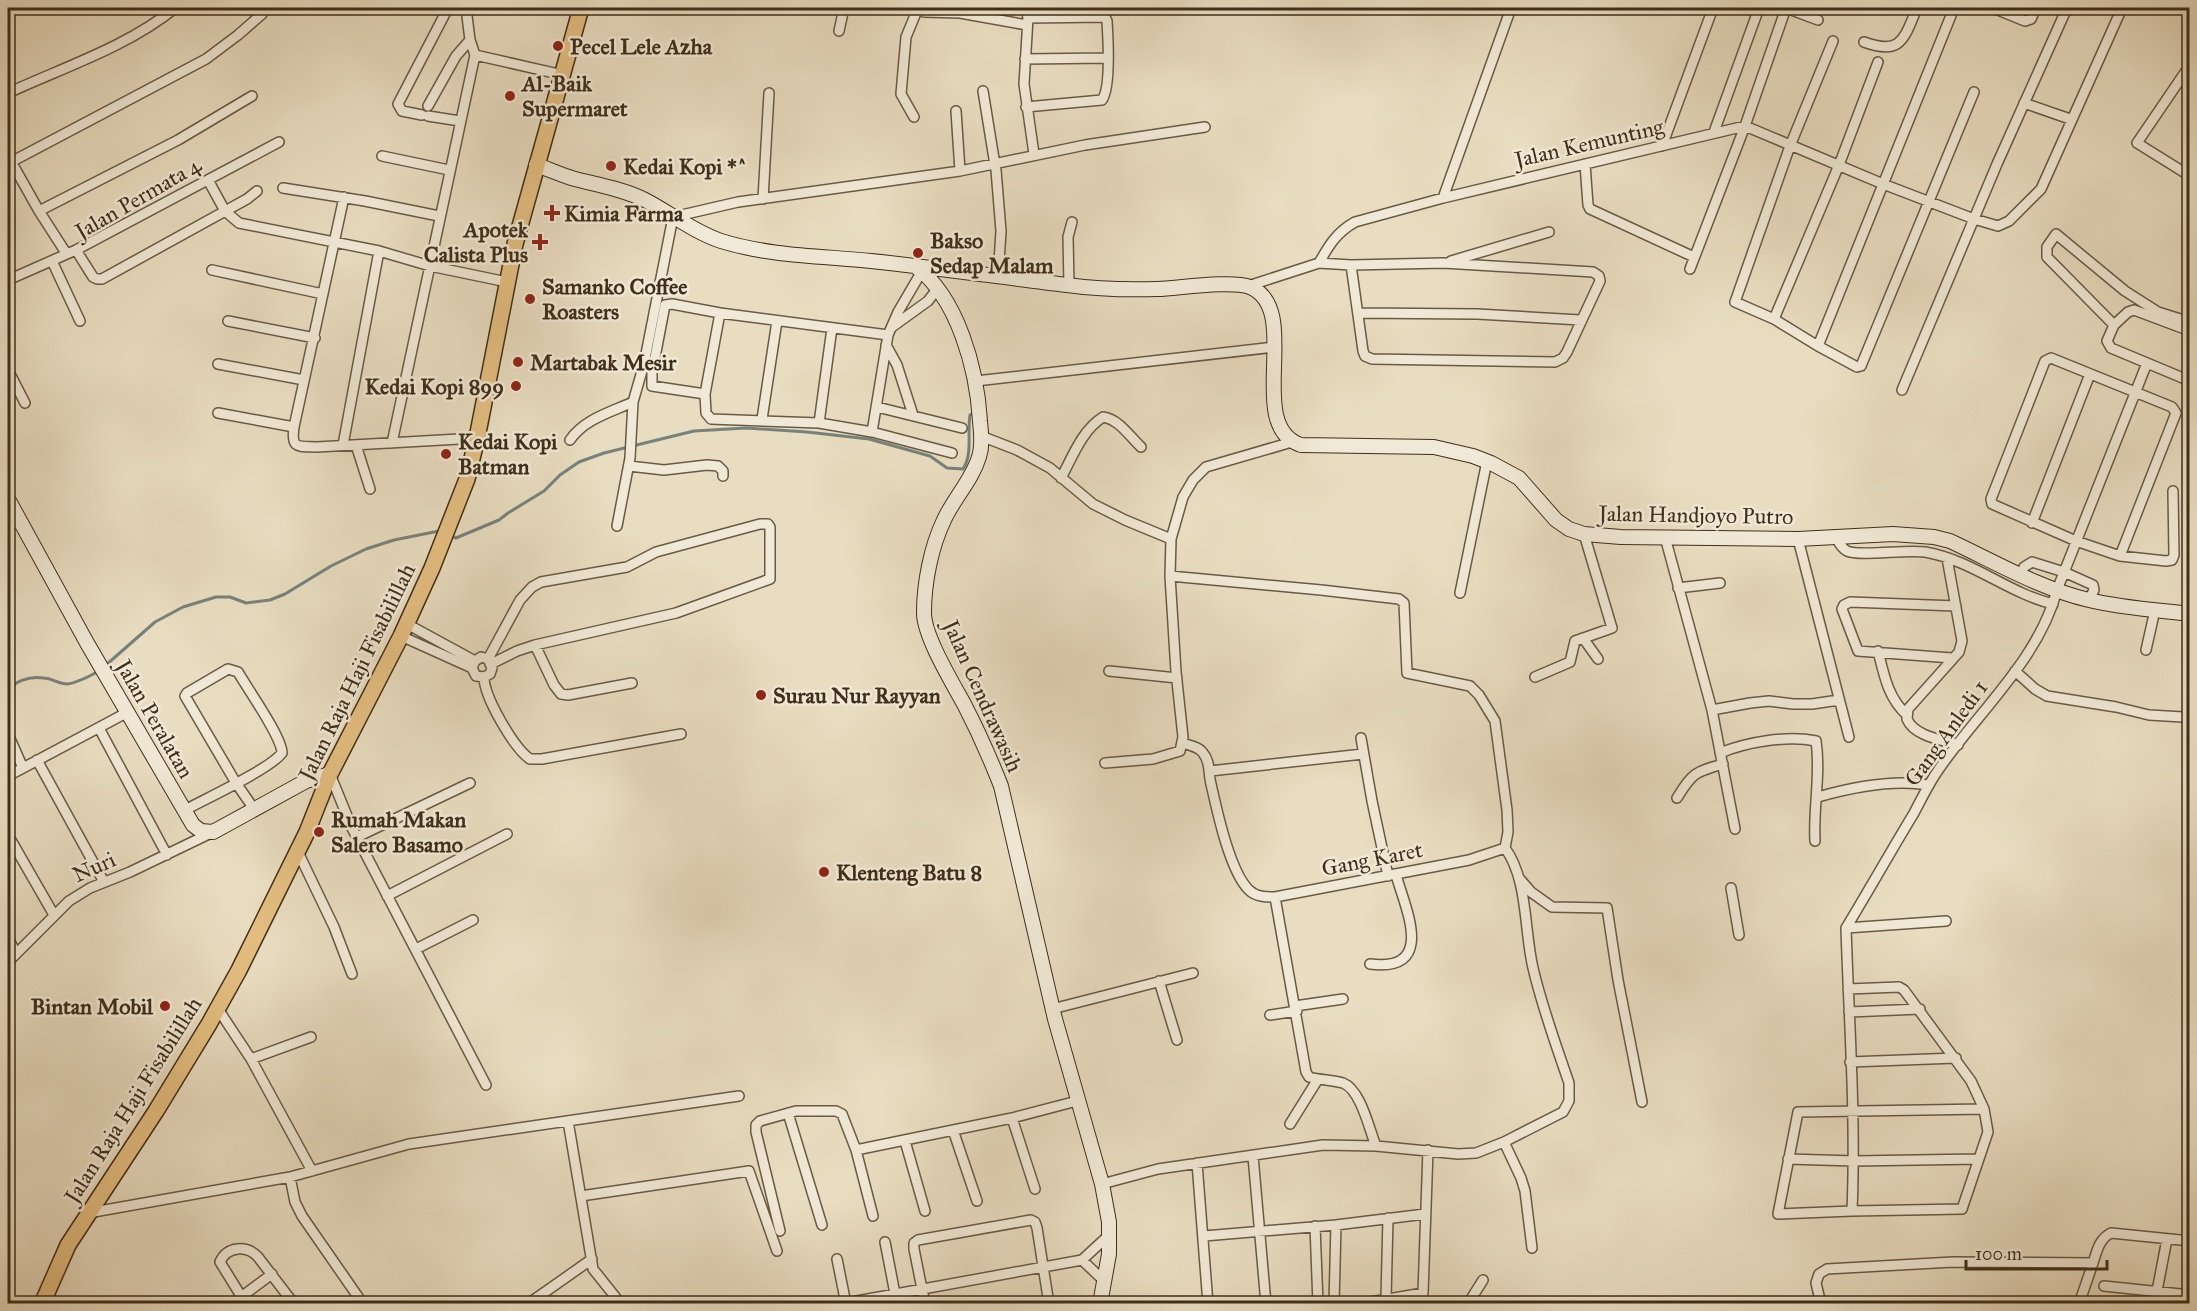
<svg xmlns="http://www.w3.org/2000/svg" width="2197" height="1311" viewBox="0 0 2197 1311" font-family="'IM FELL Great Primer',serif">
	<rect width="100%" height="100%" fill="#e9ddc1"/>
	<filter id="stains"><feTurbulence type="fractalNoise" baseFrequency=".00333" numOctaves="4"/><feColorMatrix values="0 0 0 0 .2 0 0 0 0 .09 0 0 0 0 .02 0 0 0 .5 -.17"/></filter>
	<radialGradient id="worn" r=".72"><stop offset=".6" stop-color="#630" stop-opacity="0"/><stop offset="1" stop-color="#630" stop-opacity=".3"/></radialGradient>
	<g fill="none" stroke-linecap="round" stroke-linejoin="round">
		<path stroke="#77827c" stroke-width="3" d="M 451,536 L 456,538 L 499,520 L 508,513 L 544,491 L 560,475 L 579,462 L 604,453 L 694,431 L 746,428 L 807,432 L 869,439 L 930,456 L 947,468 L 963,469 C 973,454 967,433 970,415 L 975,413
			M 106,665 L 155,622 L 183,607 L 216,597 L 230,597 L 246,603 L 270,600 L 285,594 L 331,566 L 366,549 L 394,540 L 439,531 L 442,532
			M 8,689 C 17,681 30,676 44,678 C 51,678 59,684 67,684 C 77,683 90,676 99,671"/>
		<g stroke="#6a5a44" stroke-width="12">
			<path id="street" d="M 466,8 L 470,40 L 475,55 L 563,75
				M 917,8 L 924,12 L 960,13 L 1027,25
				M 1026,8 L 1028,18 L 1024,84 L 1034,154
				M 1786,8 L 1818,20
				M 1993,8 L 2025,21 L 2031,19 L 2036,8
				M 839,31 L 844,8
				M 1833,41 L 1790,146 L 1735,302 L 1774,319 L 1818,346 L 1857,367 L 1861,366 L 1974,92
				M 1864,42 C 1902,56 1904,38 1917,8
				M 1025,59 L 1108,58
				M 2190,65 L 2137,143 L 2190,176
				M 983,91 L 995,165
				M 8,93 C 64,67 127,47 175,8
				M 2024,103 L 2070,119
				M 428,106 L 456,56 L 470,40
				M 1026,107 L 1102,100 C 1111,88 1108,37 1107,21 L 1105,17 L 1028,18
				M 956,111 L 960,171
				M 422,115 L 402,111 L 398,104 L 448,8
				M 428,116 L 460,121
				M 914,117 L 901,94 L 906,37 L 918,8
				M 1714,132 L 1759,8
				M 1662,146 L 1713,8
				M 8,156 L 39,211 L 66,253
				M 382,156 L 449,170
				M 11,162 L 206,59 L 238,35 L 262,14 L 257,8
				M 1585,164 L 1588,205 L 1590,209 L 1694,257
				M 996,170 L 1001,231 L 998,278
				M 208,180 L 225,211 L 239,223 L 379,251 L 430,266 L 507,282
				M 283,188 L 365,201 L 439,216
				M 344,197 L 294,427 C 291,449 297,446 317,447 L 477,438
				M 1443,198 L 1511,8
				M 763,199 L 769,93
				M 39,211 L 178,140 L 252,96
				M 76,250 L 93,277 L 97,279 L 102,279 L 247,199 L 257,191
				M 52,261 L 80,321
				M 1451,261 L 1549,232
				M 1319,263 C 1329,245 1337,232 1355,222 L 1443,198 L 1745,126 L 1883,184 L 1974,219 L 1998,226 L 2009,221 L 2041,189 L 2122,8
				M 1690,269 L 1745,126 L 1786,8
				M 212,270 L 323,294
				M 8,280 L 76,250 L 279,142
				M 1069,285 L 1068,237 L 1072,222
				M 1248,286 L 1319,263 L 1351,265 L 1443,263 L 1593,272 L 1599,276 L 1600,281 L 1567,352 L 1563,358 L 1555,362 L 1372,359 L 1365,356 L 1363,351 L 1351,265
				M 720,313 L 705,394 L 706,413 L 711,419 L 819,423 L 872,432 L 952,453
				M 1358,313 L 1477,314 L 1580,320
				M 1774,319 L 1839,165 L 1878,62
				M 228,321 L 315,338
				M 2190,322 L 2158,312 L 2125,291 L 2056,234 L 2047,247 L 2047,257 L 2114,325 L 2107,341 L 2111,348 L 2190,381
				M 2114,325 L 2128,312 L 2134,310 L 2190,331
				M 892,327 L 928,301 L 938,288
				M 886,345 L 897,365 L 913,415
				M 1818,346 L 1954,8
				M 218,364 L 304,380
				M 8,370 L 25,403
				M 976,381 L 1275,347
				M 1902,390 L 1997,164 L 2067,8
				M 705,394 L 652,386 L 652,373 L 665,305 L 672,304 L 720,313 L 888,335
				M 877,407 L 962,428
				M 218,413 L 294,427
				M 762,419 L 777,321
				M 819,423 L 832,328
				M 872,432 L 888,335 L 898,312 L 922,271
				M 981,436 L 1017,450 L 1050,468 L 1093,504 L 1125,520 L 1171,539
				M 570,440 C 584,419 611,412 633,402
				M 392,443 L 475,55
				M 343,445 L 379,251
				M 356,445 L 370,489
				M 629,466 L 664,470 L 707,465 L 718,466 L 723,471 L 723,476
				M 1061,478 C 1072,458 1082,430 1103,417 C 1119,419 1130,437 1141,447
				M 2032,523 L 2090,374
				M 617,526 L 630,458 L 633,402 L 644,364 L 673,217 L 738,202 L 960,171 L 1085,145 L 1205,127
				M 1835,536 C 1838,541 1841,548 1847,551 C 1860,557 1906,549 1925,552 C 1972,560 2008,593 2053,604
				M 1665,537 L 1712,710 L 1735,829
				M 1798,539 L 1849,737
				M 2120,556 L 2176,413 L 2172,407 L 2051,358 L 2045,361 L 1991,499 L 1992,504 L 2076,541 L 2120,556 L 2166,561 L 2172,560 L 2174,555 L 2173,491
				M 1947,558 L 1962,641 L 1959,652 L 1908,709 L 1907,719 C 1914,736 1942,740 1958,745
				M 2021,574 L 2024,567 L 2032,562 L 2064,572 L 2093,585 L 2094,590 L 2089,600
				M 1170,576 L 1321,590 L 1399,599 L 1404,603 L 1407,673 L 1470,686 L 1479,695 L 1495,721 L 1507,810 L 1508,832 L 1505,848 L 1469,860 L 1275,897 C 1266,897 1256,897 1249,890 C 1230,872 1217,811 1211,784 C 1208,774 1211,762 1203,753 C 1199,747 1189,745 1182,743
				M 1678,588 L 1720,583
				M 1460,593 L 1487,461
				M 407,624 L 475,661 L 481,657 L 488,659 L 492,668 L 490,674 L 484,677 L 476,676 L 472,668 L 475,661
				M 401,636 L 472,668
				M 1583,638 L 1598,659
				M 535,645 L 554,685 L 561,694 L 568,695 L 632,683
				M 2146,650 L 2155,610
				M 1878,651 C 1884,675 1888,698 1907,715
				M 1952,658 L 1858,651 L 1842,609 L 1844,605 L 1850,602 L 1956,606
				M 488,659 L 520,600 L 532,587 L 541,582 L 627,567 L 656,552 L 760,524 L 768,524 L 770,527 L 770,579 L 676,613 L 535,645 L 517,651 L 491,664
				M 1109,671 L 1177,678
				M 2015,671 L 2035,689 L 2047,696 L 2116,707 L 2149,715 L 2183,717
				M 484,677 C 484,697 514,748 530,759 L 542,759 L 681,734
				M 1535,677 L 1570,662 L 1575,641 L 1612,628 L 1584,534
				M 1712,710 L 1750,703 L 1769,701 L 1793,704 L 1812,704 L 1839,700
				M 99,728 L 167,855
				M 8,734 L 23,768
				M 1361,738 L 1372,801 L 1388,876
				M 1720,753 C 1747,742 1787,735 1816,741 C 1821,775 1813,808 1815,841
				M 37,760 L 104,882
				M 1105,763 L 1153,759 L 1180,751 L 1183,737 L 1176,672 L 1170,576 L 1171,539 L 1183,497 L 1193,480 L 1206,467 L 1292,442
				M 1210,771 L 1363,754
				M 330,774 L 352,828 L 486,1085
				M 8,776 L 128,712
				M 1818,797 C 1853,787 1892,779 1928,785
				M 1677,798 C 1692,773 1695,772 1723,764
				M 183,811 C 205,799 270,769 282,753 C 282,737 247,688 238,672 L 228,669 L 187,693 L 185,696 L 236,783 L 254,809
				M 8,835 L 54,915
				M 357,837 L 470,783
				M 298,852 L 334,927 L 352,974
				M 1519,878 L 1531,892 L 1552,907 L 1607,908 L 1618,980 L 1642,1102
				M 1731,888 L 1739,935
				M 387,896 L 507,834
				M 1275,897 L 1306,1072 L 1309,1077 C 1320,1080 1332,1080 1343,1083 C 1361,1090 1369,1129 1376,1146
				M 1846,928 C 1849,1022 1856,1117 1852,1211 L 1962,1209 L 1988,1132 L 1984,1109 L 1971,1081 L 1904,990 L 1899,987 L 1848,989
				M 1846,928 C 1869,890 1891,851 1914,813 C 1922,798 1929,783 1939,769 C 1978,712 2039,659 2057,590 L 2147,363
				M 1846,928 L 1946,921
				M 8,938 L 16,953
				M 416,949 L 473,920
				M 8,962 L 69,901 L 90,888 L 130,872 L 211,833
				M 1370,964 C 1436,972 1406,910 1396,875
				M 1159,981 L 1177,1040
				M 1295,1006 L 1343,999
				M 218,1009 L 251,1059 L 312,1171
				M 1052,1009 L 1193,973
				M 1849,1012 L 1920,1009
				M 1270,1015 L 1297,1011
				M 251,1059 L 311,1037
				M 1850,1062 L 1956,1058
				M 788,1113 L 822,1225
				M 1012,1118 L 1035,1189
				M 568,1121 L 593,1269 L 621,1304
				M 1290,1124 L 1318,1079
				M 953,1130 L 977,1201
				M 905,1141 L 925,1211
				M 1504,1142 L 1521,1178 L 1525,1191 L 1532,1248
				M 856,1150 L 873,1216
				M 1253,1156 L 1266,1304
				M 1788,1159 L 1854,1161 L 1979,1159
				M 1197,1163 L 1208,1304
				M 290,1177 L 295,1202 L 302,1216 L 363,1304
				M 1102,1184 L 1158,1169 L 1323,1145 L 1376,1146 L 1458,1154 L 1476,1153 L 1504,1142 L 1563,1112 L 1569,1101 L 1569,1083 C 1556,1045 1542,1007 1533,968 C 1524,930 1528,879 1505,848
				M 581,1196 L 749,1171 L 777,1251
				M 1852,1211 L 1778,1214 L 1798,1112 L 1984,1109
				M 88,1213 L 290,1177 L 409,1144 L 739,1096
				M 1315,1226 L 1318,1304
				M 780,1231 L 756,1132 L 756,1125 L 760,1121 L 796,1111 L 836,1111 L 842,1114 L 856,1150 L 1012,1118 L 1077,1101
				M 1204,1236 L 1336,1225 L 1425,1214
				M 885,1242 L 897,1304
				M 837,1259 L 846,1304
				M 1082,1260 L 1103,1280
				M 2104,1286 L 2190,1295
				M 241,1297 L 272,1274
				M 1386,1299 L 1388,1218
				M 846,1303 L 1082,1260 L 1108,1236
				M 246,1304 L 220,1262 C 227,1246 247,1245 258,1257 L 294,1304
				M 528,1304 L 592,1259
				M 925,1304 L 914,1249 L 914,1243 L 918,1240 L 1031,1220 L 1035,1222 L 1037,1228 L 1049,1304
				M 1334,1304 L 1336,1225
				M 1359,1304 L 1423,1293 L 1428,1150
				M 1466,1304 L 1471,1299 L 1483,1280
				M 1821,1304 L 1816,1283 L 1819,1274 L 1827,1269 L 1953,1262 L 2093,1263 C 2097,1251 2099,1239 2111,1233 L 2190,1241
				M 2079,1304 L 2093,1263
				M 2158,1304 L 2157,1291 L 2167,1239"/>
		</g>
		<g stroke="#3f2e1a" stroke-width="16">
			<path id="secondary" d="M 536,165 C 549,169 561,175 575,179 C 598,185 623,189 645,200 C 670,213 694,232 721,241 C 769,256 821,256 871,261 C 936,268 1002,277 1067,285 C 1097,289 1128,290 1158,289 C 1180,288 1231,280 1250,287 C 1304,309 1243,426 1301,445 L 1434,447 L 1473,456 L 1491,463 L 1519,478 L 1556,520 L 1569,529 L 1584,534 L 1621,537 L 1798,539 L 1893,534 L 1934,537 L 1950,541 C 1995,562 2041,589 2089,600 C 2122,608 2156,610 2190,614
				M 915,266 C 958,297 977,370 980,421 C 981,433 983,445 979,457 C 972,480 954,498 944,520 C 931,547 924,583 924,613 C 924,636 952,682 964,704 C 978,731 990,758 1001,786 L 1055,1019 L 1102,1184 L 1109,1222 L 1109,1254 L 1100,1304
				M 8,499 L 87,643 L 193,825 L 201,831 L 213,832 L 306,781 L 330,774"/>
		</g>
		<g stroke="#3f2e1a" stroke-width="18">
			<path id="primary" d="M 42,1304 L 68,1245 L 156,1111 L 209,1024 L 239,970 L 307,832 L 330,774 L 401,636 L 432,568 L 467,479 L 477,438 L 515,244 L 581,8"/>
		</g>
		<use href="#street" stroke="#f1e9d7" stroke-width="9"/>
		<use href="#secondary" stroke="#f1e9d7" stroke-width="14"/>
		<use href="#primary" stroke="#e4be80" stroke-width="15"/>
	</g>
	<g fill="#8f2418" stroke="#f1e9d7" stroke-width="2">
		<circle cx="558" cy="46" r="6"/>
		<circle cx="510" cy="96" r="6"/>
		<circle cx="611" cy="166" r="6"/>
		<path d="M549 204h6v6h6v6h-6v6h-6v-6h-6v-6h6z"/>
		<path d="M537 233h6v6h6v6h-6v6h-6v-6h-6v-6h6z"/>
		<circle cx="918" cy="253" r="6"/>
		<circle cx="530" cy="299" r="6"/>
		<circle cx="518" cy="362" r="6"/>
		<circle cx="516" cy="386" r="6"/>
		<circle cx="446" cy="454" r="6"/>
		<circle cx="761" cy="695" r="6"/>
		<circle cx="319" cy="832" r="6"/>
		<circle cx="824" cy="872" r="6"/>
		<circle cx="165" cy="1006" r="6"/>
	</g>
	<g text-anchor="middle" dominant-baseline="central" stroke-width="5" stroke-linejoin="round" paint-order="stroke">
		<g font-size="22" font-weight="bold" fill="#3f2e1a" stroke="#f1e9d7" text-anchor="start">
			<text x="570" y="46">Pecel Lele Azha</text>
			<text x="522" y="83">Al-Baik<tspan x="522" dy="25">Supermaret</tspan></text>
			<text x="623" y="166">Kedai Kopi *^</text>
			<text x="564" y="213">Kimia Farma</text>
			<text x="528" y="229" text-anchor="end">Apotek<tspan x="528" dy="25">Calista Plus</tspan></text>
			<text x="930" y="240">Bakso<tspan x="930" dy="25">Sedap Malam</tspan></text>
			<text x="542" y="286">Samanko Coffee<tspan x="542" dy="25">Roasters</tspan></text>
			<text x="530" y="362">Martabak Mesir</text>
			<text x="504" y="386" text-anchor="end">Kedai Kopi 899</text>
			<text x="458" y="441">Kedai Kopi<tspan x="458" dy="25">Batman</tspan></text>
			<text x="773" y="695">Surau Nur Rayyan</text>
			<text x="331" y="819">Rumah Makan<tspan x="331" dy="25">Salero Basamo</tspan></text>
			<text x="836" y="872">Klenteng Batu 8</text>
			<text x="153" y="1006" text-anchor="end">Bintan Mobil</text>
		</g>
		<g font-size="22" fill="#3f2e1a" stroke="#f1e9d7">
			<text transform="translate(1589 143) rotate(-13)">Jalan Kemunting</text>
			<text transform="translate(138 198) rotate(-30)">Jalan Permata 4</text>
			<text transform="translate(1696 515) rotate(1)">Jalan Handjoyo Putro</text>
			<text transform="translate(357 672) rotate(-64)">Jalan Raja Haji Fisabilillah</text>
			<text transform="translate(983 696) rotate(66)">Jalan Cendrawasih</text>
			<text transform="translate(155 719) rotate(60)">Jalan Peralatan</text>
			<text transform="translate(1946 733) rotate(-54)">Gang Anledi 1</text>
			<text transform="translate(1372 859) rotate(-11)">Gang Karet</text>
			<text transform="translate(94 867) rotate(-24)">Nuri</text>
			<text transform="translate(133 1100) rotate(-58)">Jalan Raja Haji Fisabilillah</text>
		</g>
	</g>
	<rect width="2197" height="1311" fill="none" stroke="#e9ddc1" stroke-width="30"/>
	<rect x="9" y="9" width="2179" height="1293" fill="none" stroke="#3f2e1a" stroke-width="3"/>
	<rect x="15" y="15" width="2167" height="1281" fill="none" stroke="#3f2e1a" stroke-width="1.5"/>
	<path d="M1966 1260v9h141v-9" fill="none" stroke="#3f2e1a" stroke-width="3"/>
	<text x="1975" y="1260" font-size="18" fill="#3f2e1a" stroke="#f1e9d7" stroke-width="4.5" paint-order="stroke">100 m</text>
	<rect width="100%" height="100%" filter="url(#stains)"/>
	<rect width="100%" height="100%" fill="url(#worn)"/>
</svg>
